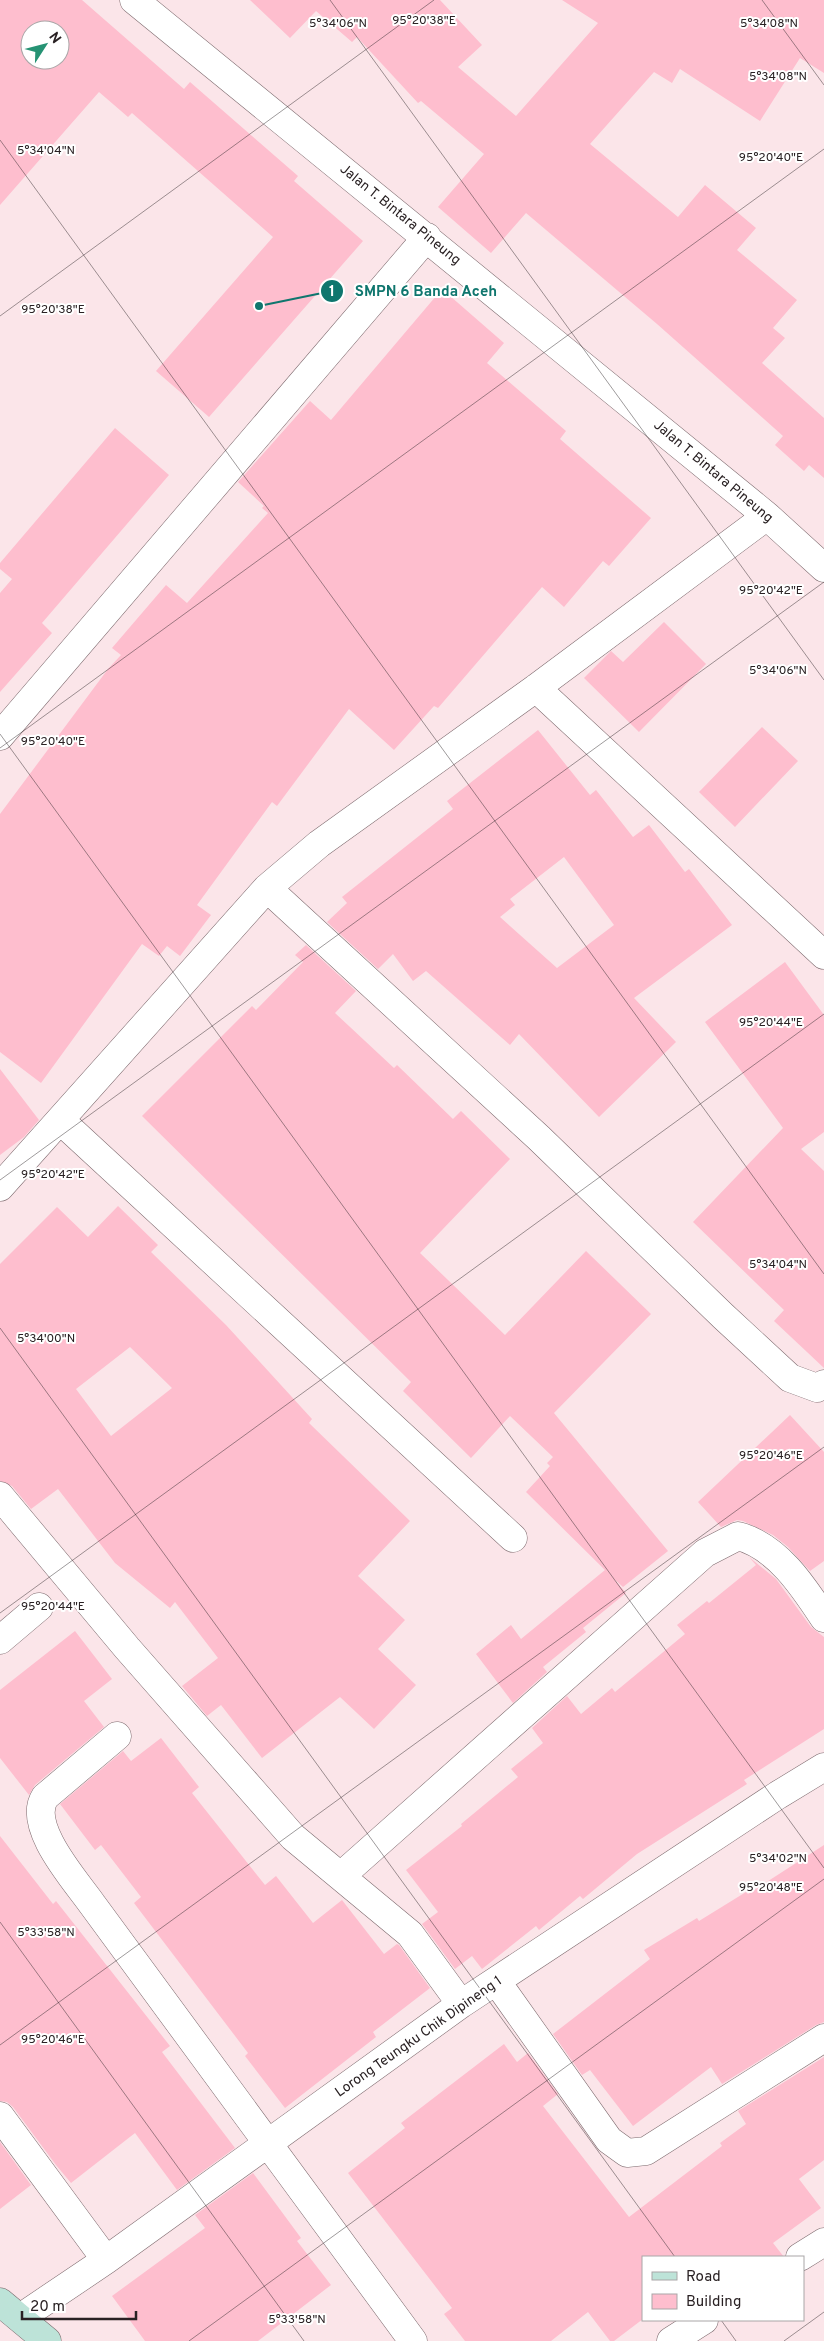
<svg xmlns="http://www.w3.org/2000/svg" width="824" height="2341" viewBox="0 0 824 2341" font-family="Overpass,sans-serif">
	<rect width="100%" height="100%" fill="#fbe5e9"/>
	<path fill="#febece" fill-rule="evenodd" d="M 0,0 L 82,0 L 184,89 L 190,82 L 298,176 L 294,181 L 363,241 L 209,417 L 156,371 L 273,237 L 132,113 L 128,117 L 99,92 L 0,205 ZM 30,30 L 60,30 L 60,60 L 30,60 Z
		M 250,0 L 440,0 L 482,45 L 458,67 L 516,116 L 598,23 L 562,0 L 824,0 L 824,73 L 800,58 L 760,121 L 680,69 L 672,83 L 654,72 L 590,144 L 678,217 L 705,185 L 756,228 L 737,250 L 797,300 L 773,328 L 785,338 L 762,363 L 824,418 L 824,478 L 809,465 L 804,471 L 775,445 L 783,436 L 657,324 L 526,213 L 491,253 L 438,207 L 484,154 L 421,101 L 418,103 L 357,37 L 352,42 L 316,11 L 290,38 Z
		M 442,289 L 504,343 L 487,363 L 566,431 L 560,439 L 651,518 L 609,566 L 603,561 L 564,607 L 542,587 L 438,708 L 434,706 L 394,750 L 349,709 L 277,806 L 272,802 L 197,905 L 211,915 L 180,956 L 167,946 L 159,956 L 142,944 L 41,1083 L 0,1052 L 0,814 L 108,669 L 121,655 L 112,648 L 166,585 L 187,603 L 268,513 L 262,508 L 264,506 L 238,482 L 310,401 L 331,420 Z
		M 115,428 L 169,475 L 42,623 L 52,633 L 0,692 L 0,593 L 12,579 L 0,569 L 0,563 Z
		M 664,622 L 706,664 L 639,732 L 584,678 L 611,651 L 623,662 Z
		M 762,727 L 798,761 L 735,827 L 699,792 Z
		M 538,730 L 590,795 L 596,790 L 633,837 L 649,825 L 685,872 L 689,869 L 732,925 L 634,998 L 676,1042 L 599,1117 L 519,1034 L 510,1045 L 426,971 L 413,981 L 393,954 L 378,969 L 327,922 L 347,903 L 342,897 L 453,809 L 447,801 ZM 564,857 L 614,925 L 557,968 L 500,917 L 515,905 L 510,899 Z
		M 306,945 L 356,991 L 335,1013 L 394,1068 L 397,1065 L 453,1119 L 461,1111 L 510,1159 L 420,1253 L 505,1335 L 586,1251 L 651,1314 L 554,1413 L 668,1551 L 623,1587 L 614,1579 L 626,1593 L 583,1628 L 586,1632 L 543,1667 L 547,1672 L 513,1703 L 476,1654 L 511,1625 L 521,1639 L 605,1570 L 526,1492 L 550,1466 L 547,1463 L 553,1457 L 510,1416 L 471,1458 L 403,1391 L 411,1382 L 142,1116 L 252,1006 L 256,1010 L 303,962 L 295,955 Z
		M 785,962 L 824,1015 L 824,1132 L 801,1149 L 824,1171 L 824,1368 L 774,1321 L 784,1310 L 693,1222 L 783,1128 L 705,1022 Z
		M 0,1069 L 39,1120 L 24,1137 L 0,1155 Z
		M 118,1206 L 158,1245 L 151,1252 L 226,1325 L 312,1419 L 309,1423 L 410,1521 L 358,1576 L 405,1620 L 378,1649 L 416,1685 L 374,1729 L 340,1697 L 262,1758 L 221,1705 L 207,1716 L 182,1686 L 218,1658 L 175,1602 L 170,1608 L 115,1563 L 58,1489 L 31,1509 L 12,1486 L 0,1481 L 0,1264 L 57,1207 L 88,1237 ZM 130,1347 L 172,1388 L 111,1436 L 76,1389 Z
		M 790,1415 L 824,1452 L 824,1561 L 810,1571 L 788,1547 L 773,1535 L 743,1521 L 737,1520 L 721,1527 L 698,1502 Z
		M 749,1557 L 776,1579 L 811,1627 L 824,1637 L 824,1729 L 744,1780 L 747,1784 L 637,1854 L 583,1899 L 580,1896 L 539,1930 L 536,1926 L 482,1969 L 472,1956 L 455,1969 L 422,1924 L 438,1912 L 406,1870 L 462,1826 L 461,1824 L 518,1777 L 511,1769 L 543,1743 L 532,1728 L 567,1696 L 581,1714 L 612,1688 L 615,1692 L 685,1634 L 677,1625 L 707,1601 L 709,1603 L 756,1565 Z
		M 75,1631 L 112,1679 L 84,1701 L 104,1727 L 35,1785 L 29,1795 L 0,1758 L 0,1690 Z
		M 161,1738 L 199,1787 L 192,1793 L 265,1885 L 276,1876 L 313,1923 L 342,1900 L 384,1954 L 397,1944 L 399,1945 L 430,1988 L 373,2032 L 376,2037 L 285,2108 L 245,2056 L 248,2053 L 134,1903 L 141,1897 L 101,1845 L 95,1850 L 60,1804 L 123,1751 L 131,1761 Z
		M 0,1836 L 53,1904 L 56,1901 L 170,2046 L 162,2052 L 235,2148 L 177,2190 L 135,2133 L 71,2183 L 56,2165 L 13,2107 L 7,2102 L 0,2101 Z
		M 824,1845 L 824,2022 L 816,2025 L 722,2084 L 711,2067 L 633,2126 L 590,2070 L 582,2075 L 553,2034 L 650,1959 L 644,1950 L 697,1918 L 699,1921 L 746,1892 L 748,1894 Z
		M 504,2044 L 517,2062 L 528,2053 L 558,2094 L 543,2106 L 629,2217 L 722,2146 L 720,2143 L 746,2124 L 738,2111 L 824,2057 L 824,2160 L 799,2179 L 821,2208 L 773,2243 L 784,2257 L 643,2257 L 643,2319 L 614,2341 L 610,2341 L 588,2312 L 551,2341 L 465,2341 L 444,2314 L 452,2308 L 348,2173 L 405,2128 L 401,2123 Z
		M 0,2142 L 31,2185 L 0,2209 Z
		M 253,2173 L 301,2238 L 297,2241 L 331,2285 L 258,2341 L 145,2341 L 112,2296 L 205,2228 L 195,2215 Z"/>
	<g fill="none" stroke-linecap="round" stroke-linejoin="round">
		<g stroke="#7d6a6e" stroke-width="29">
			<path id="street" d="M 134,0 L 767,516 L 824,568
				M 536,688 L 824,955
				M 0,736 L 427,237
				M 267,888 L 539,1138 L 723,1316 L 790,1378 L 817,1388 L 824,1384
				M 60,1120 L 513,1538
				M 0,1187 L 267,888 L 319,844 L 536,688 L 767,516
				M 0,1496 L 127,1648 L 293,1837 L 410,1934 L 461,2004
				M 0,1640 L 39,1607
				M 117,1736 L 45,1797 C 26,1826 76,1881 92,1904 L 413,2341
				M 342,1875 L 705,1553 L 738,1536 C 777,1546 803,1586 824,1618
				M 497,1982 L 609,2140 L 627,2153 L 646,2151 L 824,2038
				M 0,2116 L 106,2260
				M 800,2257 L 824,2242
				M 20,2318 L 106,2260 L 461,2004 L 778,1795 L 824,1767
				M 671,2341 L 704,2320"/>
		</g>
		<g stroke="#7d6a6e" stroke-width="29">
			<path id="secondary" d="M 0,2302 L 47,2341"/>
		</g>
		<use href="#street" stroke="#fff" stroke-width="28"/>
		<use href="#secondary" stroke="#bde3d8" stroke-width="28"/>
	</g>
	<path fill="none" stroke="#292123" stroke-width="1" stroke-opacity="0.45" d="M 330,0 L 824,680M 762,0 L 824,85M 0,140 L 824,1274M 0,316 L 434,0M 0,734 L 824,1868M 0,748 L 824,149M 0,1180 L 824,582M 0,1328 L 675,2257M 0,1613 L 824,1014M 0,1922 L 304,2341M 0,2045 L 824,1447M 721,2320 L 736,2341M 189,2341 L 824,1879M 784,2341 L 824,2312"/>
	<g text-anchor="middle" dominant-baseline="central" stroke-width="4" stroke-linejoin="round" paint-order="stroke">
		<g font-size="14" fill="#292123" stroke="#fff">
			<text transform="translate(400 215) rotate(39)">Jalan T. Bintara Pineung</text>
			<text transform="translate(713 472) rotate(40)">Jalan T. Bintara Pineung</text>
			<text transform="translate(419 2037) rotate(-35)">Lorong Teungku Chik Dipineng 1</text>
		</g>
	</g>
	<g font-size="12" text-anchor="middle" fill="#292123" stroke="#fff" stroke-width="4" stroke-linejoin="round" paint-order="stroke">
		<text x="424" y="24">95°20'38"E</text>
		<text x="338" y="27">5°34'06"N</text>
		<text x="769" y="27">5°34'08"N</text>
		<text x="778" y="80">5°34'08"N</text>
		<text x="46" y="154">5°34'04"N</text>
		<text x="771" y="161">95°20'40"E</text>
		<text x="53" y="313">95°20'38"E</text>
		<text x="771" y="594">95°20'42"E</text>
		<text x="778" y="674">5°34'06"N</text>
		<text x="53" y="745">95°20'40"E</text>
		<text x="771" y="1026">95°20'44"E</text>
		<text x="53" y="1178">95°20'42"E</text>
		<text x="778" y="1268">5°34'04"N</text>
		<text x="46" y="1342">5°34'00"N</text>
		<text x="771" y="1459">95°20'46"E</text>
		<text x="53" y="1610">95°20'44"E</text>
		<text x="778" y="1862">5°34'02"N</text>
		<text x="771" y="1891">95°20'48"E</text>
		<text x="46" y="1936">5°33'58"N</text>
		<text x="53" y="2043">95°20'46"E</text>
		<text x="297" y="2323">5°33'58"N</text>
	</g>
	<path fill="none" stroke="#0f766e" stroke-width="2" d="M259 306L332 291"/>
	<g fill="#0f766e" stroke="#fff" stroke-width="2">
		<circle cx="259" cy="306" r="5"/>
		<circle cx="332" cy="291" r="12"/>
	</g>
	<g font-size="15" text-anchor="middle" font-weight="bold" fill="#fff">
		<text x="332" y="296">1</text>
	</g>
	<g font-size="15" text-anchor="middle" font-weight="bold" fill="#0f766e" stroke="#fff" stroke-width="4" stroke-linejoin="round" paint-order="stroke">
		<text x="426" y="296">SMPN 6 Banda Aceh</text>
	</g>
	<rect x="642" y="2256" width="162" height="65" fill="#ffffff" stroke="#a9a6a7"/>
	<rect x="652" y="2272" width="25" height="8" fill="#bde3d8" stroke="#a9a6a7"/>
	<text x="686" y="2281" font-size="15" fill="#292123">Road</text>
	<rect x="652" y="2294" width="25" height="15" fill="#febece" stroke="#a9a6a7"/>
	<text x="686" y="2306" font-size="15" fill="#292123">Building</text>
	<g transform="translate(45 45) rotate(54)"><circle r="24" fill="#ffffff" stroke="#a9a6a7"/>
	<path d="M0-4L9 19L0 12L-9 19Z" fill="#269374"/>
	<text y="-8" font-size="14" font-weight="bold" text-anchor="middle" fill="#292123">N</text>
	</g>
	<path d="M22 2311v8h114v-8" fill="none" stroke="#292123" stroke-width="2.5"/>
	<text x="30" y="2311" font-size="15" fill="#292123" stroke="#ffffff" stroke-width="4" paint-order="stroke">20 m</text>
</svg>
